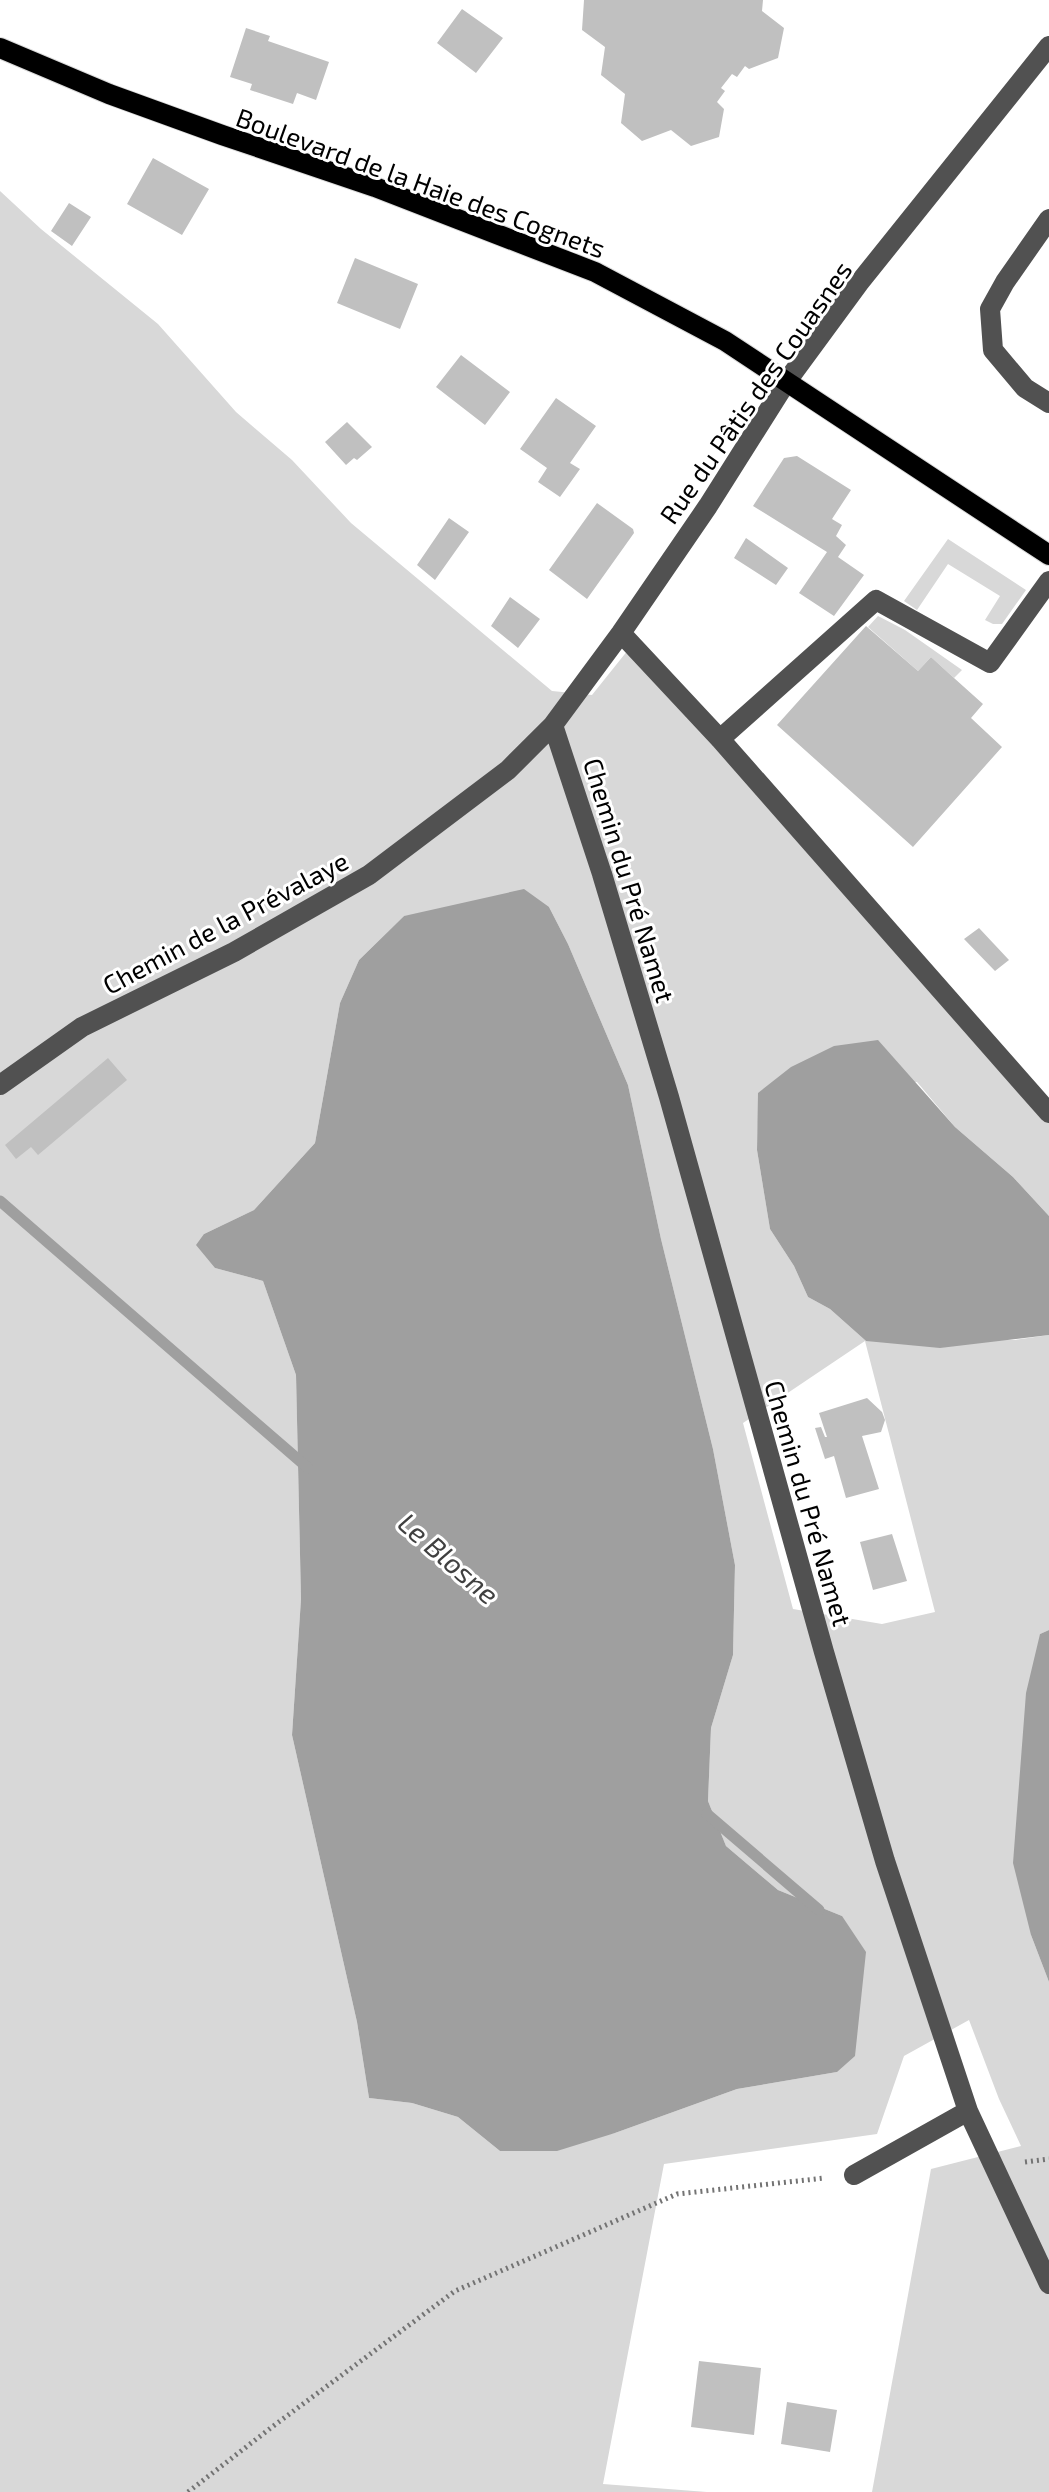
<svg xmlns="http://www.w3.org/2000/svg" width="1049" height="2492" viewBox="0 0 1049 2492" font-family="'Exo 2',sans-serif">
	<rect width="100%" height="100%" fill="#fff"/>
	<path fill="#d8d8d8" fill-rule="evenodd" d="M 0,191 L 41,229 L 158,324 L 236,412 L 292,460 L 351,523 L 552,691 L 592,695 L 628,650 L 1049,1099 L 1049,1216 L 1013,1177 L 955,1127 L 917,1082 L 759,1092 L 757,1150 L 770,1229 L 794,1266 L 808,1297 L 830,1309 L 866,1341 L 1015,1340 L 1049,1335 L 1049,1630 L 1040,1634 L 1031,1935 L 1049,1982 L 1049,2492 L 872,2492 L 931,2169 L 1021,2146 L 999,2099 L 969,2020 L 904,2056 L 877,2134 L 664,2164 L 603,2484 L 707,2492 L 0,2492 ZM 549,907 L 568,944 L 628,1085 L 661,1239 L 713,1449 L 735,1565 L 733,1655 L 711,1728 L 708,1801 L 726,1846 L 778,1890 L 842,1916 L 837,2072 L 737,2089 L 615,2133 L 500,2151 L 458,2117 L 412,2103 L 369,2098 L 357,2022 L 292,1735 L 301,1599 L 296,1375 L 263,1281 L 215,1268 L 204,1234 L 254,1210 L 315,1143 L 340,1003 L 359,960 L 404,916 ZM 865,1341 L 935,1612 L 882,1624 L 793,1609 L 743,1423 Z
		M 948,539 L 1026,590 L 1002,624 L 993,624 L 985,620 L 1000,596 L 948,564 L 917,610 L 904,601 Z
		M 878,616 L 905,630 L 962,670 L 954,678 L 931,657 L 918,671 L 868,627 Z"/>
	<path fill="#9f9f9f" d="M 524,889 L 549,907 L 568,944 L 628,1085 L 661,1239 L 713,1449 L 735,1565 L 733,1655 L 711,1728 L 708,1801 L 726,1846 L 778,1890 L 842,1916 L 866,1952 L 855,2056 L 837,2072 L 737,2089 L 615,2133 L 557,2151 L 500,2151 L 458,2117 L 412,2103 L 369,2098 L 357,2022 L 292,1735 L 301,1599 L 296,1375 L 263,1281 L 215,1268 L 196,1245 L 204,1234 L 254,1210 L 315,1143 L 340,1003 L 359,960 L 404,916 Z
		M 878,1040 L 955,1127 L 1013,1177 L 1049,1216 L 1049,1335 L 940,1348 L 866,1341 L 830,1309 L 808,1297 L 794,1266 L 770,1229 L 757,1150 L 758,1093 L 791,1067 L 834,1046 Z
		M 1049,1630 L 1049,1982 L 1031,1935 L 1013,1863 L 1026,1693 L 1040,1634 Z"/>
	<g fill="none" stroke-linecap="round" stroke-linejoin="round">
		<path stroke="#9f9f9f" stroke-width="11" d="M 0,1201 L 308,1468
			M 707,1814 L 819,1910"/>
	</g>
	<path fill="#c0c0c0" d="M 584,0 L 763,0 L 762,11 L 784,28 L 778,58 L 749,69 L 745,66 L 737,77 L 732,74 L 721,88 L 725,91 L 717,102 L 724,109 L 719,137 L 691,146 L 671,130 L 642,141 L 621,123 L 625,94 L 601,75 L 605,47 L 582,30 Z
		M 462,9 L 503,38 L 476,73 L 437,43 Z
		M 246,28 L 270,36 L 268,41 L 329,62 L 316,100 L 297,93 L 293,104 L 250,90 L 252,84 L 230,77 Z
		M 153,158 L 209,189 L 182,235 L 127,204 Z
		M 69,203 L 91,217 L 72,246 L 51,231 Z
		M 355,258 L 418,284 L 400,329 L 337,303 Z
		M 461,355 L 510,392 L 485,425 L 436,387 Z
		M 556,398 L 596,426 L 570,463 L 580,469 L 560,497 L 538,482 L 547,468 L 520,449 Z
		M 347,422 L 372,447 L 357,460 L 354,458 L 346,465 L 325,442 Z
		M 797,456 L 851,490 L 832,519 L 842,525 L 836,536 L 846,545 L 838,557 L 864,575 L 834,616 L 799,593 L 827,552 L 753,506 L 784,458 Z
		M 597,503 L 633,529 L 634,533 L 587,599 L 549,570 Z
		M 449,518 L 469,532 L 435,580 L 417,565 Z
		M 746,538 L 788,568 L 776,585 L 734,558 Z
		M 510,597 L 540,619 L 518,648 L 491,626 Z
		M 866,626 L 918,671 L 931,657 L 954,678 L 983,704 L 971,718 L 1002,747 L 913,847 L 777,725 Z
		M 979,928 L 1009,960 L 995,971 L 964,939 Z
		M 108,1058 L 127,1080 L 38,1155 L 31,1147 L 16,1159 L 5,1145 Z
		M 867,1398 L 882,1412 L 885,1420 L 881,1432 L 862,1436 L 879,1489 L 846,1498 L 834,1456 L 825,1459 L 815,1428 L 821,1427 L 825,1437 L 827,1437 L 819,1413 Z
		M 892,1534 L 907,1581 L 873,1590 L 860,1542 Z
		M 699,2361 L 761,2368 L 754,2435 L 691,2427 Z
		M 787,2402 L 837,2410 L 830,2452 L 781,2444 Z"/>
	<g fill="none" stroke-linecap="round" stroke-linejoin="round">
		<g stroke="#dbdbdb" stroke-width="22">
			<path id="major" d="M 0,48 L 109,94 L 222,135 L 375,187 L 595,272 L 725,341 L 1049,555"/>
		</g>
		<path stroke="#737373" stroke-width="5" stroke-dasharray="2 4" stroke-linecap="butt" d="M 1025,2162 L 1049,2159
			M 188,2492 L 272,2427 L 455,2291 L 677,2194 L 825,2178"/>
		<path stroke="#515151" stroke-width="20" d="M 1049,219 L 1005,282 L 990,309 L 993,350 L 1025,388 L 1049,403
			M 621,633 L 720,739 L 1049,1113
			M 553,725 L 602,874 L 669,1097 L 824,1652 L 885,1861 L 968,2111 L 1049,2284
			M 720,739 L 876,600 L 990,663 L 1049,581
			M 0,1085 L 82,1027 L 234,952 L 369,875 L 508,770 L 553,725 L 621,633 L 708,506 L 787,381 L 859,283 L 1049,46
			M 854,2175 L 968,2111"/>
		<use href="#major" stroke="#000" stroke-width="20"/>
	</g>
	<g text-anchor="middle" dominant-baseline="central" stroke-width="6" stroke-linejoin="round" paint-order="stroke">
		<g font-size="26" fill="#000" stroke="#fff">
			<text transform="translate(421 182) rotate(20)">Boulevard de la Haie des Cognets</text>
			<text transform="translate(755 392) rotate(-55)">Rue du Pâtis des Couasnes</text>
			<text transform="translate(630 880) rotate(73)">Chemin du Pré Namet</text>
			<text transform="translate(225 922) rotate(-28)">Chemin de la Prévalaye</text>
			<text transform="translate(809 1503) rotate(74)">Chemin du Pré Namet</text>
		</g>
		<g font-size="28" font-style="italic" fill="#404040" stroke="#fff">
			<text transform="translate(449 1558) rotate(41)">Le Blosne</text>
		</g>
	</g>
</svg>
